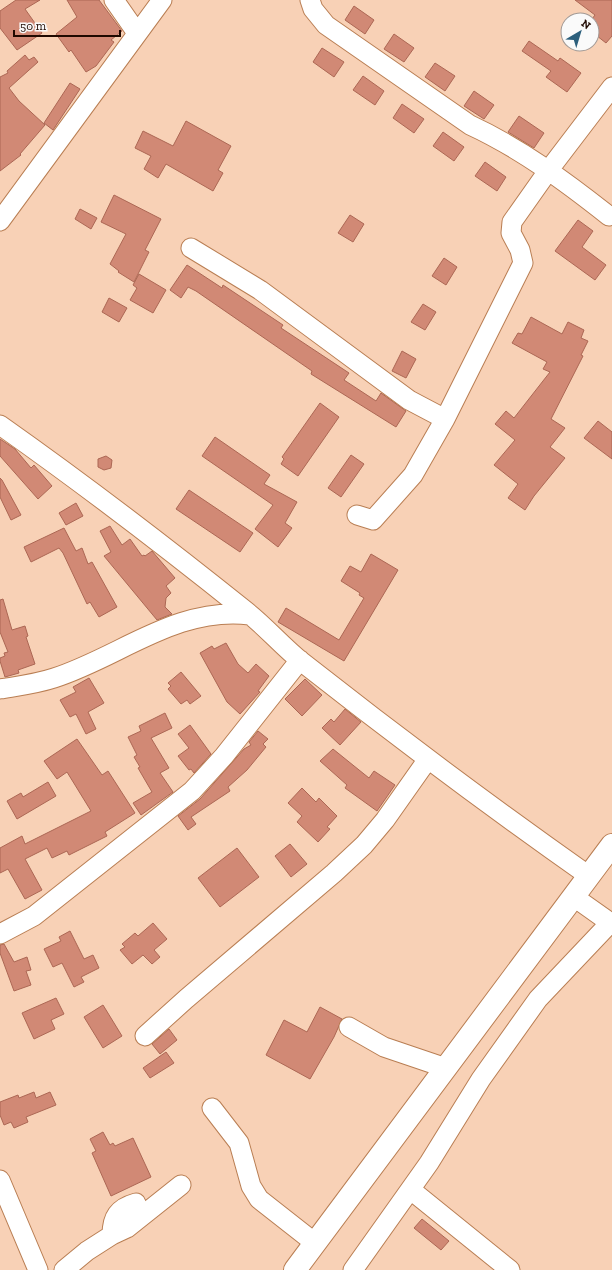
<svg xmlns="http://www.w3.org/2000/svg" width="612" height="1270" viewBox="0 0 612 1270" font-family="'Zilla Slab',serif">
	<rect width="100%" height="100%" fill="#f8d1b6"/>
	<path fill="#d18975" stroke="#ac6754" d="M 16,0 L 40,0 L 25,9 L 42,33 L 17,50 L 0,28 L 0,11 Z
		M 67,0 L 99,0 L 122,31 L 111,40 L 114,42 L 96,66 L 86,72 L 71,50 L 69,52 L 56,34 L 77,17 Z
		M 575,0 L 612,0 L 612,36 L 606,43 L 592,32 L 592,19 L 595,15 Z
		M 354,6 L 374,20 L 365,34 L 345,20 Z
		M 394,34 L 414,48 L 404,62 L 384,49 Z
		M 529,41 L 558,61 L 560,58 L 581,73 L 567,92 L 546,77 L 551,71 L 522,51 Z
		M 322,48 L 344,62 L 334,77 L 313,62 Z
		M 25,55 L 29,60 L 34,57 L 38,62 L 9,88 L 19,101 L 45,125 L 20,154 L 21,155 L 0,171 L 0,77 L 8,73 L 7,71 Z
		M 435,63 L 455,76 L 445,91 L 425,77 Z
		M 363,76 L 384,91 L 375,105 L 353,90 Z
		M 70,83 L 80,89 L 53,130 L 44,123 Z
		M 474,91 L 494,105 L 484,119 L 464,106 Z
		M 402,104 L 424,119 L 414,133 L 393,118 Z
		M 519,116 L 544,133 L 534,148 L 508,132 Z
		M 186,121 L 231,146 L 218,170 L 223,173 L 213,191 L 166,164 L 158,178 L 144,169 L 151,156 L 135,148 L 143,131 L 173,146 Z
		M 443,132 L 464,147 L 454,161 L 433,146 Z
		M 485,162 L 506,177 L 497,191 L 475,176 Z
		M 114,195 L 161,219 L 145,250 L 149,252 L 134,282 L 118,272 L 119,271 L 110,264 L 126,234 L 101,222 Z
		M 80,209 L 97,218 L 91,229 L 75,219 Z
		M 350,215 L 364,224 L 353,242 L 338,233 Z
		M 578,220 L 593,231 L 582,247 L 606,265 L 595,280 L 555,251 Z
		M 444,258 L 457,267 L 446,285 L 432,276 Z
		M 187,265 L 222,288 L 223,285 L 283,325 L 281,328 L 349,373 L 344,380 L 376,401 L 381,393 L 406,411 L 396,427 L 311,374 L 312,371 L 196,291 L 188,287 L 181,298 L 170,290 Z
		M 139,274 L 166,290 L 153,313 L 130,300 L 137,288 L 133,285 Z
		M 109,298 L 127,308 L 119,322 L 102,312 Z
		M 423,304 L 436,312 L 425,330 L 411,322 Z
		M 531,317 L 562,334 L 568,322 L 584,330 L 581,338 L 588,341 L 581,355 L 583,356 L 551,419 L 565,428 L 550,447 L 565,458 L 534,496 L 525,510 L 508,498 L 518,484 L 494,465 L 515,440 L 495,424 L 506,411 L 514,418 L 550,372 L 543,369 L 547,362 L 512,343 L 518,333 L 522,334 Z
		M 402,351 L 416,359 L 406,378 L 392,371 Z
		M 320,403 L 339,417 L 298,476 L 281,464 L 284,459 L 282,457 Z
		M 598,421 L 612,432 L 612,459 L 584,438 Z
		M 215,437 L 270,475 L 264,484 L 297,502 L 285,523 L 292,528 L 278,547 L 255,529 L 273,505 L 202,456 Z
		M 0,439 L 15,449 L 31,468 L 34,465 L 52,486 L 38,499 L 0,456 Z
		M 351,455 L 364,464 L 341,497 L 328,488 Z
		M 106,456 L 112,460 L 111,468 L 104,470 L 98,467 L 98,459 Z
		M 0,478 L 2,480 L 21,515 L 11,520 L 0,497 Z
		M 189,490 L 253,533 L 240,552 L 176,509 Z
		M 76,503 L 83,516 L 66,525 L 59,513 Z
		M 110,526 L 122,545 L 130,539 L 142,556 L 144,555 L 145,556 L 152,551 L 175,578 L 166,586 L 171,593 L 166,598 L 165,607 L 172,614 L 157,620 L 104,556 L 111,552 L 100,531 Z
		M 64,528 L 76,551 L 82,548 L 88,564 L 92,562 L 117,607 L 99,617 L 90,602 L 87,604 L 63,553 L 59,548 L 31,562 L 24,547 Z
		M 371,554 L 398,570 L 344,661 L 278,622 L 286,608 L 339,640 L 364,598 L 359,595 L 360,593 L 341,581 L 350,566 L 361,572 Z
		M 3,599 L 12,630 L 25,626 L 28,636 L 26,637 L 35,664 L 18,670 L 19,673 L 5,677 L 0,661 L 0,658 L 5,656 L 4,653 L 8,652 L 0,632 L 0,600 Z
		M 226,643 L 238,664 L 248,673 L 256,664 L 269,676 L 258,691 L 260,692 L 240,714 L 227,702 L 200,653 L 212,646 L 214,649 Z
		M 181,672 L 201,696 L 190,704 L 187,700 L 181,704 L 168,689 L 171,686 L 168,683 Z
		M 89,678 L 104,703 L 88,712 L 96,729 L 86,734 L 76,714 L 70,717 L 60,700 L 76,692 L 73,687 Z
		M 305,679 L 322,695 L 302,716 L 285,699 Z
		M 345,709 L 361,722 L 340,745 L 322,728 L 331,719 L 334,722 Z
		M 165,713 L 172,728 L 151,738 L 169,768 L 160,773 L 173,792 L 141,815 L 133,803 L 152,792 L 138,768 L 140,767 L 134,757 L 137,755 L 128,737 L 141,731 L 139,726 Z
		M 190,725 L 211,754 L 194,773 L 191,769 L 189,770 L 178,756 L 189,748 L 178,734 Z
		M 258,731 L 268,739 L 263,744 L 266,747 L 247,770 L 228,787 L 230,791 L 191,817 L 196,824 L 188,830 L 178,816 L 200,799 L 244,749 L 251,745 L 249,742 Z
		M 77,739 L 102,775 L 108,771 L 135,813 L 105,832 L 107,836 L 69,855 L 67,851 L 52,858 L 47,848 L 25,859 L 42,890 L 25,899 L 8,869 L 0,873 L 0,848 L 22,836 L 25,844 L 91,811 L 67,772 L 57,779 L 44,761 Z
		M 333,749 L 369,778 L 374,771 L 395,785 L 377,811 L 345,788 L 347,785 L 320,761 Z
		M 48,782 L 56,796 L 17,819 L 7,801 L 21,793 L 23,797 Z
		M 302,788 L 316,802 L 319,798 L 337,816 L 327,827 L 330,829 L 318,842 L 297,822 L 302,816 L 288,803 Z
		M 290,844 L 307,864 L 291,877 L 275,856 Z
		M 237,848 L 259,877 L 220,907 L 198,878 Z
		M 153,923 L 167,939 L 154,950 L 160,957 L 152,964 L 143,955 L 132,964 L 120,950 L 125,947 L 122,944 L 135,933 L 138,936 Z
		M 70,931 L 84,959 L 93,955 L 99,968 L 81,977 L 84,982 L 74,987 L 62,963 L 53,967 L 44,949 L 61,941 L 59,937 Z
		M 4,944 L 14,962 L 27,957 L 31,970 L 26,971 L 31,985 L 14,991 L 0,953 L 0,945 Z
		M 56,998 L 64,1014 L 51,1020 L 55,1029 L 34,1039 L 22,1013 Z
		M 103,1005 L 122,1036 L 103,1048 L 84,1017 Z
		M 320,1007 L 342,1019 L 334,1037 L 310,1079 L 266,1055 L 284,1020 L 307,1032 Z
		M 169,1029 L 177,1040 L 160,1054 L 152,1044 Z
		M 166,1052 L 174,1063 L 150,1078 L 143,1068 Z
		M 34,1092 L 36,1098 L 50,1092 L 56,1105 L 26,1117 L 28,1122 L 14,1128 L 11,1122 L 4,1125 L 0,1115 L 0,1102 L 18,1095 L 19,1098 Z
		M 103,1132 L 110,1145 L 113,1143 L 115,1146 L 133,1138 L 151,1177 L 111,1196 L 92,1153 L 96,1151 L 90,1139 Z
		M 422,1219 L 449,1241 L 441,1250 L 414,1228 Z"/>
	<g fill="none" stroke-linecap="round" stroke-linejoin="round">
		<g stroke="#b97e53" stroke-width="21">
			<path id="minor" d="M 114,0 L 137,33
				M 310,0 L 313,9 L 326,25 L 470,125 C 520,148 566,182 609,216
				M 0,221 L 162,0
				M 191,248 L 260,290 L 409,400 L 445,419
				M 0,425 C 85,485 166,547 247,612 C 266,627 283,647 302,662 C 396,736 491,807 589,876
				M 357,515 L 373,520 L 413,475 L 445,419 L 523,263 L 520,250 L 511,233 L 512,222 L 548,171 L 612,87
				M 0,689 C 18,686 36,684 54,678 C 120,657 176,606 250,615
				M 574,897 L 612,924
				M 0,934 L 34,916 L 192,791 L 224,756 L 300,660
				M 349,1027 L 384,1047 L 446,1068
				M 145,1036 L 186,999 L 334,873 L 364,845 L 385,820 L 428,759
				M 212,1108 L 239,1143 L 251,1186 L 259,1199 L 315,1243
				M 0,1180 L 38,1270
				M 411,1190 L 510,1270
				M 112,1235 L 127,1228 L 181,1185
				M 64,1270 L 87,1251 L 112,1235 C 112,1217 118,1208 136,1203
				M 353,1270 L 429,1163 L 481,1079 L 538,999 L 610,923"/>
		</g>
		<g stroke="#b97e53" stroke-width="24">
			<path id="highway" d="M 295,1270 L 612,845"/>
		</g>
		<use href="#minor" stroke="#fff" stroke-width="19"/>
		<use href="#highway" stroke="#fff" stroke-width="22"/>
	</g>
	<g transform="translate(580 32) rotate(38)"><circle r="19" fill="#fafafa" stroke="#a29a96"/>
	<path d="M0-3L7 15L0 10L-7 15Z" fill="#2c5f7c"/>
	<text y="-6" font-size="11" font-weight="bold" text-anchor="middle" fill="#1f0900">N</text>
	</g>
	<path d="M14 30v6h106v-6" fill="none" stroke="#1f0900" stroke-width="2"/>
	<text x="20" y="30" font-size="12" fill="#1f0900" stroke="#fafafa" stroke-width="3" paint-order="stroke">50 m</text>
</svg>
